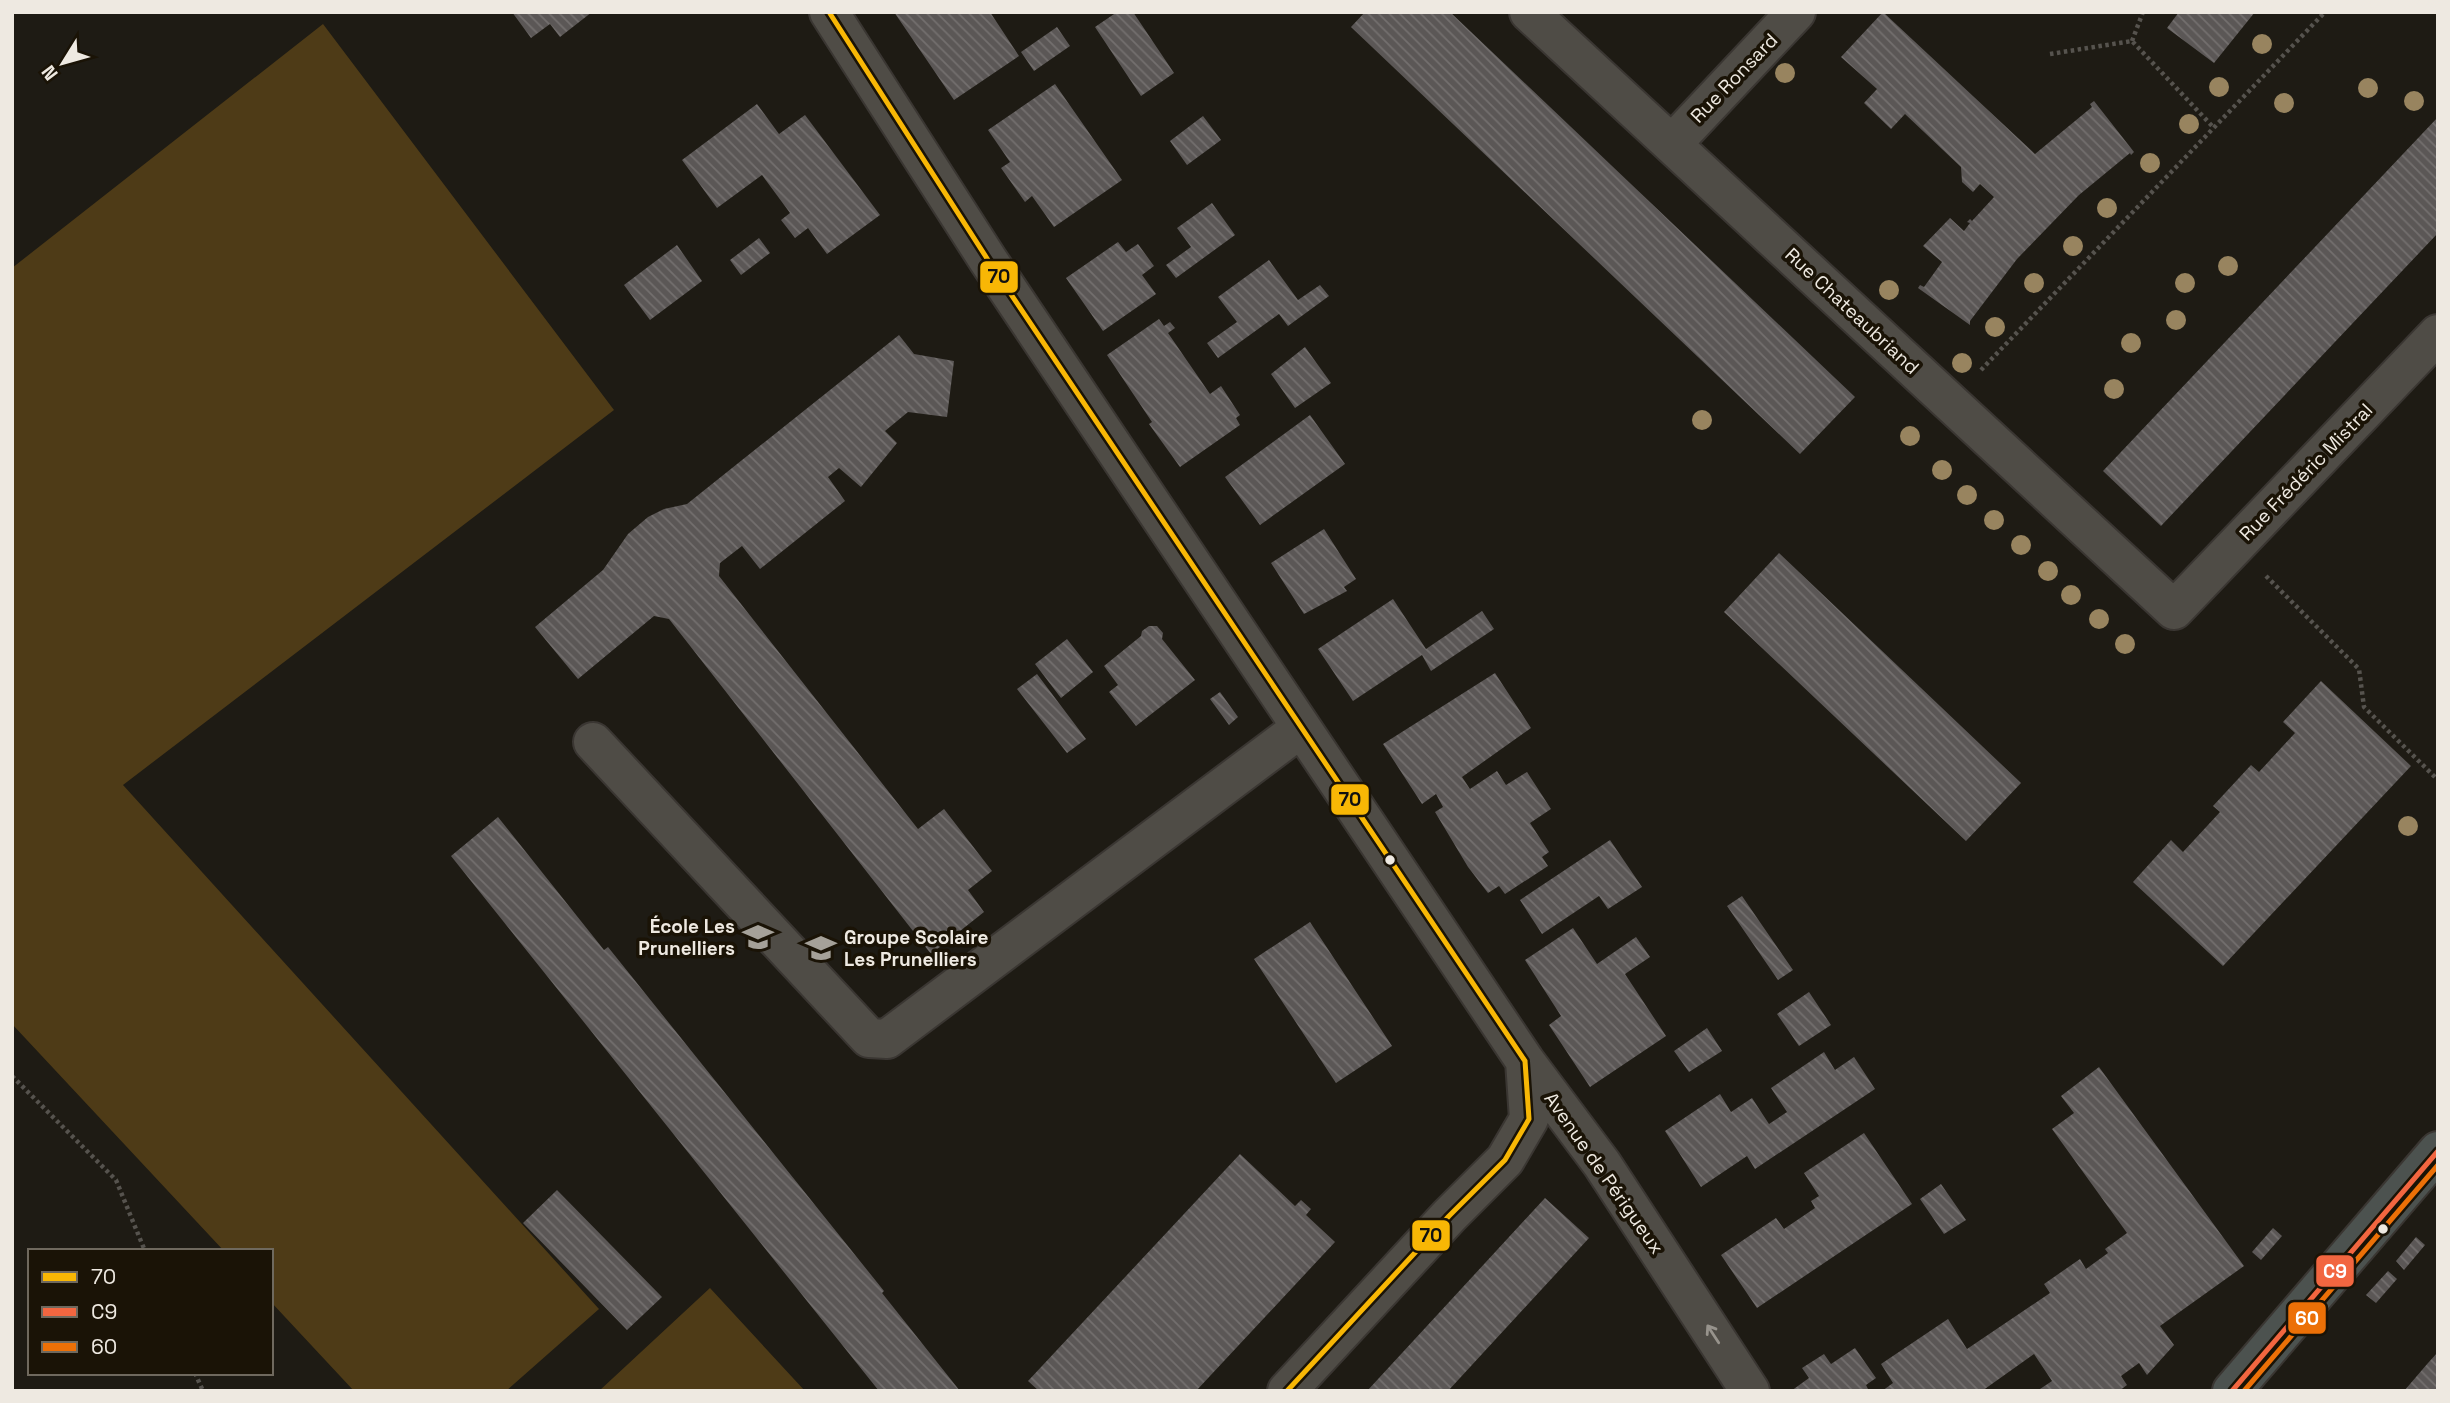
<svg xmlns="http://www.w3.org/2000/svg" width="2450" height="1403" viewBox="0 0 2450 1403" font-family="'Space Grotesk',sans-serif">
	<defs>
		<pattern id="building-back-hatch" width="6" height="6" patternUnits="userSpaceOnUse" patternTransform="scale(1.75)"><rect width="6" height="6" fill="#5b5756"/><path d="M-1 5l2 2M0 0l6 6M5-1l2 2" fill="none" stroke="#736f6e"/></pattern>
	</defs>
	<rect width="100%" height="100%" fill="#1e1b14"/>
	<path fill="#4e3b17" d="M 323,24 L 614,410 L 123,785 L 599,1309 L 506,1391 L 354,1391 L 271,1302 L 271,1251 L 224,1251 L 12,1024 L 12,268 Z
		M 710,1288 L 805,1391 L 599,1391 Z"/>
	<path fill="url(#building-back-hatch)" d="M 512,12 L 592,12 L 560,37 L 550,24 L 531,38 Z
		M 894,12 L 990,12 L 1019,56 L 954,100 Z
		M 1117,12 L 1133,12 L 1174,73 L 1141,96 L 1095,27 Z
		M 1365,12 L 1450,12 L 1855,397 L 1800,454 L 1351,27 Z
		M 1883,12 L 2035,154 L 2092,107 L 2090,104 L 2094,101 L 2134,152 L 2131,155 L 2130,153 L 2079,195 L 2017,259 L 1970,321 L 1970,325 L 1918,288 L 1920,285 L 1924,287 L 1942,262 L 1923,246 L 1950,218 L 1964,231 L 1970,223 L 1967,222 L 1970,219 L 1972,221 L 1994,197 L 1980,184 L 1973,192 L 1962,182 L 1961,167 L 1905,114 L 1891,129 L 1864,103 L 1877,89 L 1841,57 Z
		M 2179,12 L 2255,12 L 2214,63 L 2167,28 Z
		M 1057,27 L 1070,46 L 1034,71 L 1021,52 Z
		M 1055,84 L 1122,180 L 1054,227 L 1032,196 L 1025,202 L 1001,168 L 1010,162 L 988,130 Z
		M 757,104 L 779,134 L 805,115 L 880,215 L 827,254 L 808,228 L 795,238 L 781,220 L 790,213 L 762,175 L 717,208 L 682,160 Z
		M 1203,116 L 1221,140 L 1187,165 L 1170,141 Z
		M 2438,117 L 2438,233 L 2161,526 L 2103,471 Z
		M 1212,203 L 1235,235 L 1176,278 L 1166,265 L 1191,247 L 1177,228 Z
		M 759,238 L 770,253 L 741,275 L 730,260 Z
		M 1118,242 L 1126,252 L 1138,244 L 1154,266 L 1142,275 L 1156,294 L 1103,331 L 1066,278 Z
		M 677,245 L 702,281 L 650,320 L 624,285 Z
		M 1269,260 L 1298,300 L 1320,285 L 1329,296 L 1288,326 L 1279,314 L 1218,358 L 1207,343 L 1237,322 L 1218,297 Z
		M 1159,319 L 1164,326 L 1170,322 L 1175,328 L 1168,333 L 1210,394 L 1221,386 L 1240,415 L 1236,418 L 1240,425 L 1180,467 L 1149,424 L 1152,422 L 1107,355 Z
		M 899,335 L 914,354 L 954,361 L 947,417 L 908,412 L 885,431 L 897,443 L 861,487 L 839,468 L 828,477 L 845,501 L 760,569 L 742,546 L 720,563 L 719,576 L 918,829 L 944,809 L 992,871 L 968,890 L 984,912 L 931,954 L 669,619 L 654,616 L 578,679 L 535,627 L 603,570 L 628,534 L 648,517 L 664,509 L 687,504 Z
		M 1305,347 L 1331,383 L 1295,408 L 1271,374 Z
		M 1310,415 L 1345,464 L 1260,525 L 1225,477 Z
		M 1324,529 L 1356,579 L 1344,587 L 1347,591 L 1304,614 L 1271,563 Z
		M 1779,553 L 2021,783 L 1966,841 L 1724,612 Z
		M 1393,599 L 1426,649 L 1482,611 L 1494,629 L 1431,671 L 1422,655 L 1353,701 L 1318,649 Z
		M 1149,626 L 1157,626 L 1163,633 L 1162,639 L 1195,680 L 1136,726 L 1109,692 L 1118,685 L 1104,666 L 1141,636 L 1142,631 Z
		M 1067,639 L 1093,672 L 1061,698 L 1035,664 Z
		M 1495,673 L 1531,728 L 1462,777 L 1470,789 L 1497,771 L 1506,785 L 1527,772 L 1551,809 L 1530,823 L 1549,852 L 1542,857 L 1548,866 L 1505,894 L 1499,886 L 1488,893 L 1468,867 L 1435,812 L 1443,807 L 1436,794 L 1422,804 L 1383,744 Z
		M 1037,674 L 1086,739 L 1067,753 L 1017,689 Z
		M 2321,681 L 2411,766 L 2223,966 L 2133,882 L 2171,840 L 2183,852 L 2220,812 L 2213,806 L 2251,765 L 2259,772 L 2295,733 L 2283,722 Z
		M 1220,692 L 1238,717 L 1229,725 L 1210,699 Z
		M 498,817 L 604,950 L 608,947 L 884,1291 L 882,1293 L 960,1391 L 879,1391 L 451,856 Z
		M 1610,840 L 1642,887 L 1608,909 L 1599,896 L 1542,934 L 1520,900 Z
		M 1742,896 L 1793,970 L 1778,980 L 1727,906 Z
		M 1310,922 L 1392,1046 L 1336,1083 L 1254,959 Z
		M 1573,928 L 1597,964 L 1636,937 L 1650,957 L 1625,974 L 1666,1036 L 1590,1087 L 1549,1025 L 1561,1016 L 1525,960 Z
		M 1809,992 L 1831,1025 L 1799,1046 L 1777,1014 Z
		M 1707,1028 L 1722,1051 L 1689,1072 L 1674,1051 Z
		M 1824,1052 L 1835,1070 L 1854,1057 L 1875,1089 L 1755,1169 L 1747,1156 L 1701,1187 L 1665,1131 L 1720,1094 L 1731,1112 L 1752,1098 L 1769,1124 L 1787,1112 L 1771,1088 Z
		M 2099,1067 L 2244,1266 L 2160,1326 L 2174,1345 L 2147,1375 L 2139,1363 L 2121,1376 L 2127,1385 L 2119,1391 L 2037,1391 L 2052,1381 L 2034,1354 L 1982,1391 L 1882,1391 L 1893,1383 L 1881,1364 L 1948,1319 L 1967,1349 L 2050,1293 L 2044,1284 L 2080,1259 L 2086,1269 L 2108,1253 L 2105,1249 L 2127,1233 L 2052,1129 L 2074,1113 L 2061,1096 Z
		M 1864,1133 L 1912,1204 L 1757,1308 L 1721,1255 L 1776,1218 L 1784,1229 L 1815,1208 L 1811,1201 L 1819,1196 L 1804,1173 Z
		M 1240,1154 L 1295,1206 L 1301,1200 L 1311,1209 L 1306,1215 L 1335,1242 L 1196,1391 L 1039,1391 L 1028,1381 Z
		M 1941,1184 L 1966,1220 L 1944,1234 L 1920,1199 Z
		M 557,1190 L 662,1297 L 627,1330 L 523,1223 Z
		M 1545,1198 L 1589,1238 L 1448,1391 L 1367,1391 Z
		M 2273,1228 L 2282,1236 L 2261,1260 L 2252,1252 Z
		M 2416,1237 L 2425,1245 L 2404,1270 L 2396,1261 Z
		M 2388,1271 L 2397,1279 L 2376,1303 L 2366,1295 Z
		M 1855,1348 L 1876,1378 L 1866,1385 L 1869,1391 L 1791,1391 L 1809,1378 L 1802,1368 L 1824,1354 L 1831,1364 Z
		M 2438,1352 L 2438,1391 L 2404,1391 L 2428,1363 Z"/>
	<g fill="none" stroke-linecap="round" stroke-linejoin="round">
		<g stroke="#3a3632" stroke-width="42">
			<path id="minor" d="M 829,12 L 988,260 L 1525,1061 L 1602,1164 L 1750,1391
				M 1529,12 L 2174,610 L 2438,334
				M 1672,144 L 1796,12
				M 593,742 L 869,1038 L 887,1039 L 1301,728
				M 1287,1391 L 1449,1216 L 1505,1160 L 1529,1119 L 1525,1061"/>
		</g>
		<g stroke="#3a3632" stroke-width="42">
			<path id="major" d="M 2232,1391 L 2438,1151"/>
		</g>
		<path stroke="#56534e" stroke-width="4.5" stroke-dasharray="3.5 3.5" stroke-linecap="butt" d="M 2132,41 L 2143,12
			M 2050,54 L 2132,41 L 2214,128
			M 1981,370 L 2325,12
			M 2266,576 L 2359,669 L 2364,707 L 2438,780
			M 12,1076 L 116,1180 L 145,1251
			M 195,1373 L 203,1391"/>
		<use href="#minor" stroke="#4f4c46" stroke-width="38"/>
		<use href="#major" stroke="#4c524f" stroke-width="38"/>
		<g stroke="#1a1306" stroke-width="10">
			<path id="bus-1" d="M 829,12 L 988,260 L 1525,1061
				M 1287,1391 L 1449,1216 L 1505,1160 L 1529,1119 L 1525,1061"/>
		</g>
		<g stroke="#1a1306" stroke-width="10">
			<path id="bus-2" d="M 2232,1391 L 2438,1151"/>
		</g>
		<g stroke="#1a1306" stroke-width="10">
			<path id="bus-3" d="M 2244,1391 L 2438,1165"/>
		</g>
		<use href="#bus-1" stroke="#f8b705" stroke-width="5"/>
		<use href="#bus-2" stroke="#f26640" stroke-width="5"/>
		<use href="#bus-3" stroke="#ec7007" stroke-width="5"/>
	</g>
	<g fill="#98845f">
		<circle cx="2262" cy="44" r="10"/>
		<circle cx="1785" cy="73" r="10"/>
		<circle cx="2219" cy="87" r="10"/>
		<circle cx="2368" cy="88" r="10"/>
		<circle cx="2414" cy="101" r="10"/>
		<circle cx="2284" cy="103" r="10"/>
		<circle cx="2189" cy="124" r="10"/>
		<circle cx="2150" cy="163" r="10"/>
		<circle cx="2107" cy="208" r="10"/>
		<circle cx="2073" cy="246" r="10"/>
		<circle cx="2228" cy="266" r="10"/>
		<circle cx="2034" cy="283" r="10"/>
		<circle cx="2185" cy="283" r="10"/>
		<circle cx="1889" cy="290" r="10"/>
		<circle cx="2176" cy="320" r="10"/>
		<circle cx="1995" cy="327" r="10"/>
		<circle cx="2131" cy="343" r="10"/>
		<circle cx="1962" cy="363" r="10"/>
		<circle cx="2114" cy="389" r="10"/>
		<circle cx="1702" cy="420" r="10"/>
		<circle cx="1910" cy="436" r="10"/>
		<circle cx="1942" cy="470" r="10"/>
		<circle cx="1967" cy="495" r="10"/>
		<circle cx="1994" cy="520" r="10"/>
		<circle cx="2021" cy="545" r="10"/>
		<circle cx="2048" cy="571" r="10"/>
		<circle cx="2071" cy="595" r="10"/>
		<circle cx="2099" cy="619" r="10"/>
		<circle cx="2125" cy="644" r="10"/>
		<circle cx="2408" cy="826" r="10"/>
	</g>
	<defs><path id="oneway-shaft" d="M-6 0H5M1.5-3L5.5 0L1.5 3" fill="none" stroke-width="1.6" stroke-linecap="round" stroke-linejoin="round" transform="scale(1.75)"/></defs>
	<use stroke="#97938c" href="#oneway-shaft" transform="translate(1713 1334) rotate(-123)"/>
	<defs>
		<g id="school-bare" transform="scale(2.415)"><path d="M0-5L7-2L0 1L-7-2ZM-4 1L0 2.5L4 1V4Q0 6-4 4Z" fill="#a5a199" stroke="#1a1306" stroke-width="2.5" paint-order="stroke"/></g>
	</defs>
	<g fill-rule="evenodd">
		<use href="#school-bare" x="758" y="937"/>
		<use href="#school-bare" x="821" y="948"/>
	</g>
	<g fill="#eee9e1" stroke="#1a1306" stroke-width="2.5">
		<circle cx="1390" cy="860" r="6"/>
		<circle cx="2383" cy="1229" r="6"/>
	</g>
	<g text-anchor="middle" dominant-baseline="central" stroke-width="7" stroke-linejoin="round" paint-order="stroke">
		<g font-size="19" fill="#eee9e1" stroke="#1a1306">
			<text transform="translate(1734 78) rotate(-46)">Rue Ronsard</text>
			<text transform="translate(1852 311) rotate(43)">Rue Chateaubriand</text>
			<text transform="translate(2306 472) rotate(-46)">Rue Frédéric Mistral</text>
			<text transform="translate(1604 1173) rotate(55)">Avenue de Périgueux</text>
		</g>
		<g font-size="19" font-weight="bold" fill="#eee9e1" stroke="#1a1306" text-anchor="end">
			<text x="735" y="926">École Les<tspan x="735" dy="22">Prunelliers</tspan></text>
			<text x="844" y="937" text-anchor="start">Groupe Scolaire<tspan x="844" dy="22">Les Prunelliers</tspan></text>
		</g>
	</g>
	<g stroke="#1a1306" stroke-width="2.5">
		<rect x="979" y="260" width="40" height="34" rx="7" fill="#f8b705"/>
		<rect x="1330" y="783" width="40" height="33" rx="7" fill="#f8b705"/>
		<rect x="1411" y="1219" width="40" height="33" rx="7" fill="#f8b705"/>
		<rect x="2315" y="1254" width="40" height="34" rx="7" fill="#f26640"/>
		<rect x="2287" y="1301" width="40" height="34" rx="7" fill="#ec7007"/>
	</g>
	<g font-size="19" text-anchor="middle" font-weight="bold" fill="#fff">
		<text x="2335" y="1278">C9</text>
		<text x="2307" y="1325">60</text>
	</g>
	<g font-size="19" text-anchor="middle" font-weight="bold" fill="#111">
		<text x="999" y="283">70</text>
		<text x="1350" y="806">70</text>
		<text x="1431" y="1242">70</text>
	</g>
	<rect width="2450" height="1403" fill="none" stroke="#eee9e1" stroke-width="28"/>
	<rect x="28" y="1249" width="245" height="126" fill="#1a1306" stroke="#6f695e" stroke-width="2"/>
	<rect x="42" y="1272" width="35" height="10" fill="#f8b705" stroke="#6f695e" stroke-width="2"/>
	<text x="91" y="1284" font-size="21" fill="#eee9e1">70</text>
	<rect x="42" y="1307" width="35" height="10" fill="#f26640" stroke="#6f695e" stroke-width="2"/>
	<text x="91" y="1319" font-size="21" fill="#eee9e1">C9</text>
	<rect x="42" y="1342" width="35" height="10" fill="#ec7007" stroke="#6f695e" stroke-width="2"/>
	<text x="91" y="1354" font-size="21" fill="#eee9e1">60</text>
	<g transform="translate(63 63) rotate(233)" stroke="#1a1306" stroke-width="5" paint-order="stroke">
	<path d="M0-5L12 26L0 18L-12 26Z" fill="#eee9e1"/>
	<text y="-10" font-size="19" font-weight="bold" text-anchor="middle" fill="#eee9e1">N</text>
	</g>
</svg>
